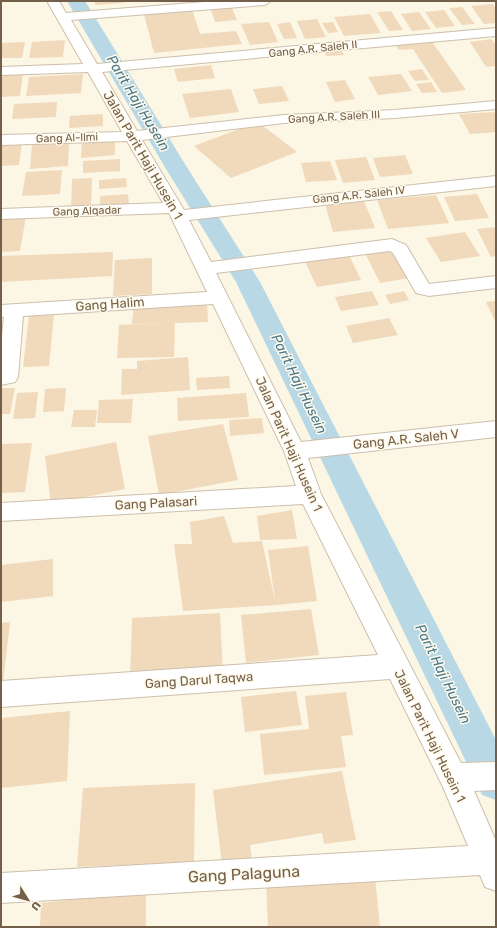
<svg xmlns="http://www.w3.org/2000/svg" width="497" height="928" viewBox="0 0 497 928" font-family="Rubik,sans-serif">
	<rect width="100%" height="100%" fill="#fcf6e4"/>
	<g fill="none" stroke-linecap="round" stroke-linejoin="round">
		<path fill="#b9d8e5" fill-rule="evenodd" d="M 67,1 L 85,1 L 188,169 L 260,282 L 496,740 L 496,800 L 482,795 L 236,282 L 166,169 Z"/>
	</g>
	<path fill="#f1d9bc" d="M 95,1 L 123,1 L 124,3 L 95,5 Z
		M 493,4 L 496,9 L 496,23 L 484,24 L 471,6 Z
		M 231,6 L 237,20 L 215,22 L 210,7 Z
		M 462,7 L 475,24 L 462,25 L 449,8 Z
		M 192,9 L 200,34 L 236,31 L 242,44 L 154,53 L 144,14 Z
		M 444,10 L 455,26 L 436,28 L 425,12 Z
		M 391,11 L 403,30 L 389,31 L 377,12 Z
		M 419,12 L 431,29 L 412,31 L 401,14 Z
		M 370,14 L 381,33 L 344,36 L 334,17 Z
		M 317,19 L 326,37 L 305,39 L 297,21 Z
		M 269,22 L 278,42 L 250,45 L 241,24 Z
		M 290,22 L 297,38 L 284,39 L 277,24 Z
		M 333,22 L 338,32 L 328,33 L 322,23 Z
		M 430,39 L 466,90 L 442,93 L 413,49 L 399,50 L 394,43 Z
		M 491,39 L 496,45 L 496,66 L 486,67 L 470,42 Z
		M 65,40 L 63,57 L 29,58 L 32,42 Z
		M 25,42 L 22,58 L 1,58 L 1,43 Z
		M 340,47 L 344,55 L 326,56 L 322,48 Z
		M 211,65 L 215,78 L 178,82 L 174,69 Z
		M 422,69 L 429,80 L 415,81 L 408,71 Z
		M 23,73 L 20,96 L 1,97 L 1,74 Z
		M 83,74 L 81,93 L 26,96 L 29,77 Z
		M 401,74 L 412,91 L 378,95 L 368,77 Z
		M 345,80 L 355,99 L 335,102 L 326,82 Z
		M 431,82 L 437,92 L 422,93 L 416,84 Z
		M 282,86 L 289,101 L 259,104 L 253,89 Z
		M 231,89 L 239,112 L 190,118 L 182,94 Z
		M 57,102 L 56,117 L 12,119 L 14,104 Z
		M 496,112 L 496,132 L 470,134 L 459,114 Z
		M 103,114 L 103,126 L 69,128 L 70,116 Z
		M 258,122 L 297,152 L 231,178 L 194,146 Z
		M 115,139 L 115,155 L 81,158 L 82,141 Z
		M 22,142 L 19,165 L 1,166 L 1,144 Z
		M 69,143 L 68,166 L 30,169 L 32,145 Z
		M 405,155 L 413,174 L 380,177 L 373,158 Z
		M 366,157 L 375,180 L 343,183 L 335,160 Z
		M 120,159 L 120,171 L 83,173 L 83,161 Z
		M 330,161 L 337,180 L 306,182 L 301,163 Z
		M 62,170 L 60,194 L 22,196 L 26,172 Z
		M 92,178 L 91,207 L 71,209 L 72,179 Z
		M 126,178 L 127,187 L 99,189 L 99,180 Z
		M 128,194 L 129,206 L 100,208 L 100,196 Z
		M 477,194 L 489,218 L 455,221 L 444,197 Z
		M 436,195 L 449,223 L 388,229 L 377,200 Z
		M 364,201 L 375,228 L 333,232 L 325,204 Z
		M 26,216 L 20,251 L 1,252 L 1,218 Z
		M 496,227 L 496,256 L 491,257 L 477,229 Z
		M 465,232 L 480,256 L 441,262 L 426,238 Z
		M 392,249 L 409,278 L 380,283 L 365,253 Z
		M 113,252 L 112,276 L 1,282 L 1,256 Z
		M 349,255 L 361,280 L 317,287 L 305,262 Z
		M 152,258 L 152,294 L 113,296 L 115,260 Z
		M 372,291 L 379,305 L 341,311 L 335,297 Z
		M 404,291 L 409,300 L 390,304 L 385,295 Z
		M 496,301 L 496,323 L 486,302 Z
		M 207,302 L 208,322 L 175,323 L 174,357 L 117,358 L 119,325 L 171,323 L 132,324 L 134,303 Z
		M 54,315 L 49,366 L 23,367 L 29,316 Z
		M 389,318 L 398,335 L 353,343 L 346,326 Z
		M 188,357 L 190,390 L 121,395 L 122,369 L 137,369 L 137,361 Z
		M 229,376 L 230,388 L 197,390 L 196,378 Z
		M 1,388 L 15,388 L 10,414 L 1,414 Z
		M 66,388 L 64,411 L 43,412 L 45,389 Z
		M 38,392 L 35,418 L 13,419 L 17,393 Z
		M 246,393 L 249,417 L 178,421 L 177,398 Z
		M 133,399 L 131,423 L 97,423 L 99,400 Z
		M 74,410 L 97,410 L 95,427 L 71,427 Z
		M 262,418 L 264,433 L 230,436 L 229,420 Z
		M 223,424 L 238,480 L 159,495 L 148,436 Z
		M 116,442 L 125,489 L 51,504 L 45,456 Z
		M 32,443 L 25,492 L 1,493 L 1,444 Z
		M 292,510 L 297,539 L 260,540 L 257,516 Z
		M 224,516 L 233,543 L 262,541 L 275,601 L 268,550 L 308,546 L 317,601 L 276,605 L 183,611 L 174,544 L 192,544 L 190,522 Z
		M 53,559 L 53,596 L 1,602 L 1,565 Z
		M 311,609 L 319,655 L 246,663 L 241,615 Z
		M 220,613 L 223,675 L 130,681 L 132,618 Z
		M 10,622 L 3,683 L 1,683 L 1,623 Z
		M 296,691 L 302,725 L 245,732 L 241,697 Z
		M 346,692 L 353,735 L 341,736 L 346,767 L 264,775 L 260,734 L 309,729 L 305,696 Z
		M 70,711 L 67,781 L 1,788 L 1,718 Z
		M 342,771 L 356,840 L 324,844 L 322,833 L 250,845 L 252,861 L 222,865 L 213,790 Z
		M 195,783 L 194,862 L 77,867 L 83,788 Z
		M 375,878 L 380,927 L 268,927 L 266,882 Z
		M 146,891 L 146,927 L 40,927 L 41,903 Z"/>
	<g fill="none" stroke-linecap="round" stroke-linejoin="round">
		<g stroke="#cdbfab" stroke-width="2">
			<path id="minor" d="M 47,1 L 59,1 L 66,13 L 217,1 L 271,1 L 265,5 L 71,20 L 97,64 L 496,28 L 496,36 L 102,72 L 137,131 L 284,115 L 395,110 L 496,101 L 496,109 L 395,118 L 284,123 L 142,140 L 184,210 L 496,176 L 496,186 L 189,220 L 211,262 L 392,239 L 406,245 L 429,284 L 496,276 L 496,288 L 429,296 L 416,293 L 393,253 L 390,251 L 216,273 L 301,442 L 496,421 L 496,437 L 308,458 L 321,494 L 461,763 L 496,762 L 496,790 L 474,791 L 496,841 L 496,891 L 485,887 L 480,875 L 1,903 L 1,873 L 468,846 L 443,787 L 390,679 L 1,707 L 1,681 L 378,655 L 303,504 L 1,521 L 1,503 L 296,486 L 284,451 L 213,304 L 23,316 L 18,377 L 15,382 L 1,385 L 1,346 L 4,317 L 1,317 L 1,305 L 207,292 L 169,213 L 1,219 L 1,209 L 163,203 L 127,141 L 1,145 L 1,135 L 122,132 L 88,72 L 1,75 L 1,67 L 83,64 Z"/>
		</g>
		<use href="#minor" fill="#fff" fill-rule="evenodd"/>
	</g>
	<g text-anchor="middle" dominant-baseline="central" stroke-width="3" stroke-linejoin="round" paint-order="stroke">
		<g font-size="11" fill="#74604a" stroke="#fffaeb">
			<text transform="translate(313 49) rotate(-6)">Gang A.R. Saleh II</text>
			<text transform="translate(334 117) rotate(-3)">Gang A.R. Saleh III</text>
			<text transform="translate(67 138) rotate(-2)">Gang Al-llmi</text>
			<text transform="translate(359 195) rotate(-6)">Gang A.R. Saleh IV</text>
			<text transform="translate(87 211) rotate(-2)">Gang Alqadar</text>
		</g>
		<g font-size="13" fill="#74604a" stroke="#fffaeb">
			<text transform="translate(143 155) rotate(60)">Jalan Parit Haji Husein 1</text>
			<text transform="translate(110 304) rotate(-4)">Gang Halim</text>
			<text transform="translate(406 439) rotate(-6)">Gang A.R. Saleh V</text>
			<text transform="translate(289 444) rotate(66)">Jalan Parit Haji Husein 1</text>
			<text transform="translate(156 503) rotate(-3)">Gang Palasari</text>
			<text transform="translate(199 680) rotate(-4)">Gang Darul Taqwa</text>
			<text transform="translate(430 736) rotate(64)">Jalan Parit Haji Husein 1</text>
		</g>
		<g font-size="14" font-style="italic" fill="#47788e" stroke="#fffaeb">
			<text transform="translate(138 103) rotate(59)">Parit Haji Husein</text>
			<text transform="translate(299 384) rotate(64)">Parit Haji Husein</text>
			<text transform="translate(443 674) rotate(64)">Parit Haji Husein</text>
		</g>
		<g font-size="16" fill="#74604a" stroke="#fffaeb">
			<text transform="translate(244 874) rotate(-3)">Gang Palaguna</text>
		</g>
	</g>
	<rect width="497" height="928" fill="none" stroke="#74604a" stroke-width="4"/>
	<g transform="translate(28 900) rotate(127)" stroke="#fffaeb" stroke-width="3" paint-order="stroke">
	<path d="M0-3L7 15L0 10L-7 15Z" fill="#74604a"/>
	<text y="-6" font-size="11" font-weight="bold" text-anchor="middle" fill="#74604a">U</text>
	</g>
</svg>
